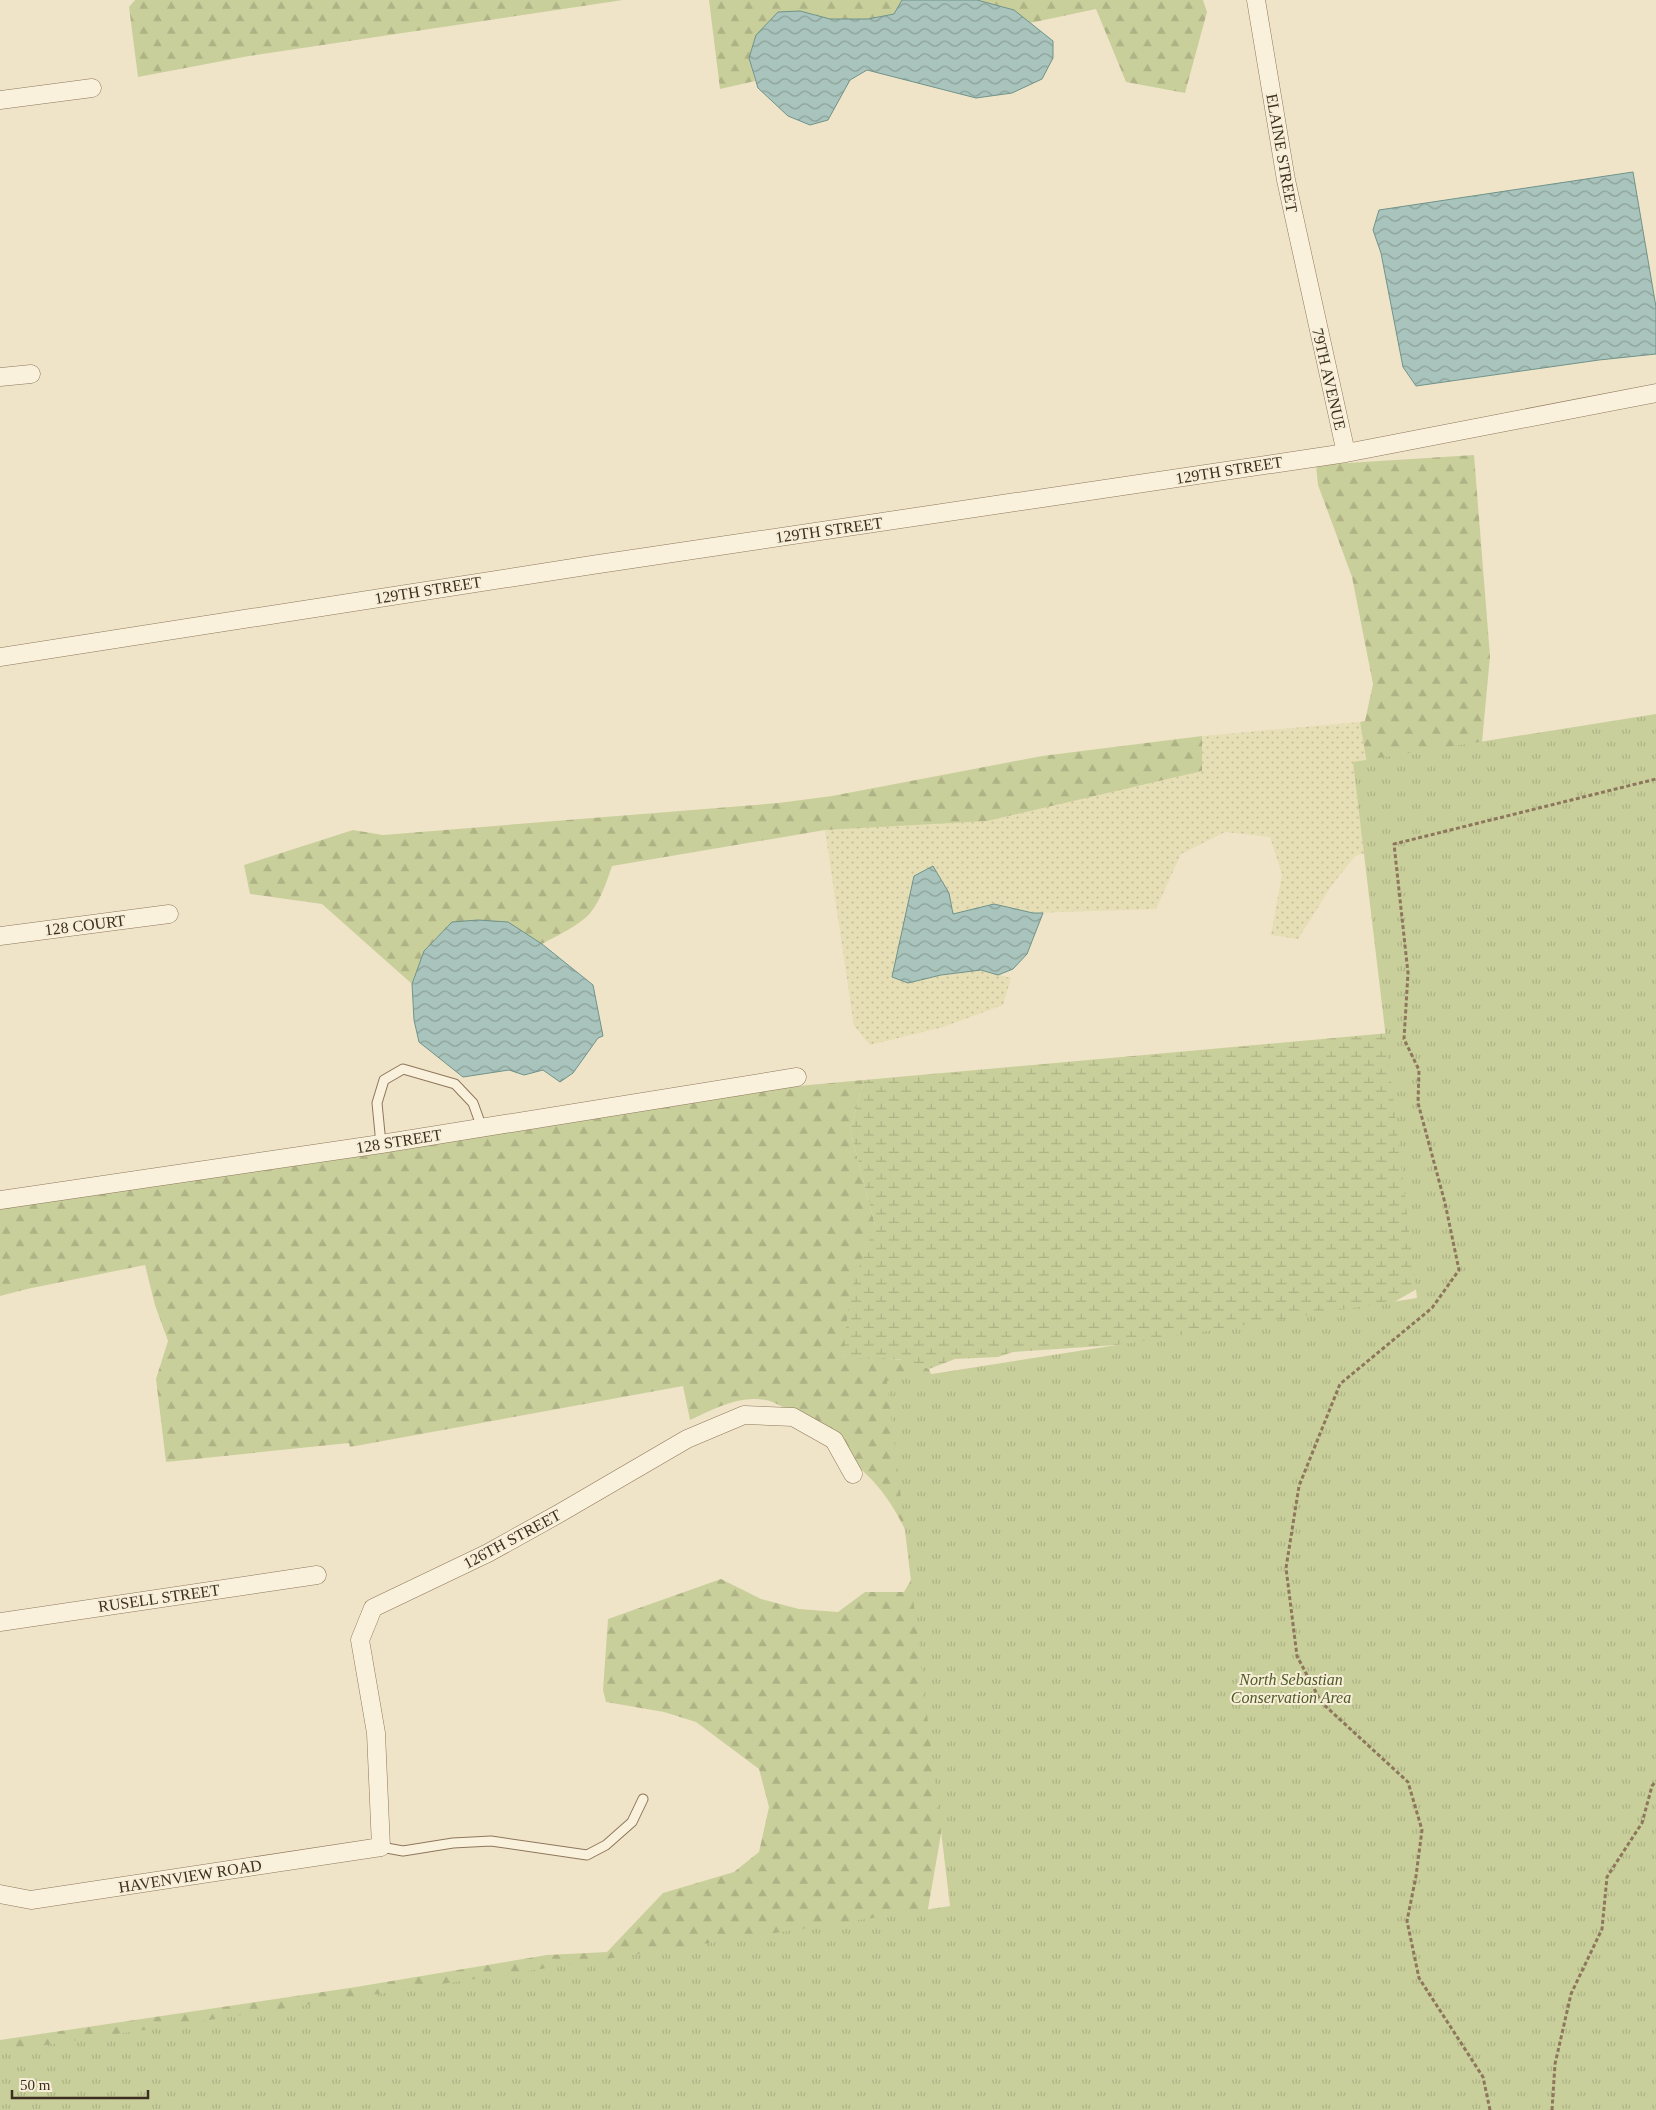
<svg xmlns="http://www.w3.org/2000/svg" width="1656" height="2110" viewBox="0 0 1656 2110" font-family="'Times New Roman',serif">
	<defs>
		<pattern id="farmland-dots" width="8" height="8" patternUnits="userSpaceOnUse" patternTransform="scale(1.25)"><rect width="8" height="8" fill="#e6deb5"/><path d="M2 2h.1M6 6h.1" fill="none" stroke="#c6bf9b" stroke-width="1.8" stroke-linecap="round"/></pattern>
		<pattern id="forest-firs" width="22" height="20" patternUnits="userSpaceOnUse" patternTransform="scale(1.25)"><rect width="22" height="20" fill="#c9cf9b"/><path d="M5 1l3.5 6h-7zM16 11l3.5 6h-7z" fill="#aeb285"/></pattern>
		<pattern id="wetland-marsh" width="20" height="14" patternUnits="userSpaceOnUse" patternTransform="scale(1.25)"><rect width="20" height="14" fill="#c9cf9b"/><path d="M1 5h8M5 5V1M11 12h8M15 12V8" fill="none" stroke="#aeb285"/></pattern>
		<pattern id="park-tufts" width="24" height="20" patternUnits="userSpaceOnUse" patternTransform="scale(1.25)"><rect width="24" height="20" fill="#c9cf9b"/><path d="M3 7l-1-3M5 7V3M7 7l1-3M15 17l-1-3M17 17v-4M19 17l1-3" fill="none" stroke="#aeb285"/></pattern>
		<pattern id="water-waves" width="16" height="10" patternUnits="userSpaceOnUse" patternTransform="scale(1.25)"><rect width="16" height="10" fill="#a9c4bc"/><path d="M0 5q4-4 8 0t8 0" fill="none" stroke="#8ba098"/></pattern>
	</defs>
	<rect width="100%" height="100%" fill="#f0e4c8"/>
	<path fill="url(#farmland-dots)" d="M 1360,722 L 1381,849 L 1355,856 L 1332,885 L 1298,939 L 1271,935 L 1282,874 L 1270,837 L 1225,832 L 1181,854 L 1156,909 L 1033,913 L 994,904 L 953,915 L 949,893 L 908,983 L 941,975 L 981,970 L 1011,978 L 1003,1005 L 943,1027 L 870,1045 L 854,1026 L 825,830 L 897,825 L 1201,771 L 1202,736 Z"/>
	<path fill="url(#forest-firs)" d="M 135,0 L 623,0 L 249,56 L 138,77 L 129,7 Z
		M 709,0 L 902,0 L 894,14 L 868,19 L 830,19 L 800,11 L 749,58 L 755,81 L 720,89 Z
		M 977,0 L 1203,0 L 1207,12 L 1185,93 L 1126,82 L 1096,9 L 1030,23 L 1014,10 Z
		M 1474,455 L 1490,656 L 1475,818 L 1411,1031 L 1360,722 L 1365,721 L 1373,684 L 1352,577 L 1318,485 L 1316,465 Z
		M 1202,736 L 1202,771 L 987,821 L 825,830 L 612,866 C 607,881 601,899 591,912 C 581,925 556,936 542,944 L 507,922 L 424,951 L 412,984 L 322,904 L 250,894 L 244,865 L 353,830 L 383,835 L 778,803 L 832,796 L 1042,756 Z
		M 864,1080 L 850,1130 L 875,1225 L 869,1246 L 843,1357 L 853,1355 L 913,1361 L 929,1369 L 976,1498 L 937,1638 L 941,1834 L 907,2030 L 521,2110 L 0,2110 L 0,2040 L 356,1987 L 547,1955 L 607,1952 L 663,1893 L 734,1872 L 759,1852 L 769,1807 L 759,1769 L 696,1722 L 664,1712 L 606,1702 L 603,1690 L 608,1619 L 721,1579 L 761,1599 L 799,1609 L 838,1612 L 865,1592 L 904,1592 L 920,1564 C 908,1534 895,1505 873,1481 C 855,1462 832,1445 811,1429 C 800,1419 781,1403 766,1400 C 738,1395 714,1409 690,1420 L 683,1386 L 350,1447 L 349,1443 L 166,1462 L 156,1379 L 168,1341 L 155,1305 L 145,1265 L 27,1289 L 0,1296 L 0,1197 L 98,1179 L 301,1147 L 334,1147 L 710,1094 Z"/>
	<path fill="url(#wetland-marsh)" d="M 1411,1031 L 1455,1267 L 1389,1305 L 1266,1335 L 1013,1352 L 998,1357 L 955,1359 L 929,1369 C 904,1356 881,1358 854,1359 L 852,1356 L 843,1357 L 850,1292 L 875,1225 L 850,1130 L 864,1080 Z"/>
	<path fill="url(#park-tufts)" d="M 1656,714 L 1656,2110 L 0,2110 L 0,2052 L 950,1906 L 887,1381 L 1417,1298 L 1353,762 Z"/>
	<path fill="url(#water-waves)" stroke="#6f938a" d="M 902,0 L 977,0 L 1014,10 L 1053,41 L 1053,58 L 1042,79 L 1012,93 L 976,98 L 867,70 L 850,80 L 828,120 L 810,125 L 788,116 L 758,88 L 749,58 L 756,35 L 778,12 L 800,11 L 830,19 L 868,19 L 894,14 Z
		M 1633,172 L 1656,307 L 1656,354 L 1599,360 L 1416,386 L 1403,367 L 1381,253 L 1373,230 L 1379,210 Z
		M 933,866 L 949,893 L 953,914 L 994,904 L 1033,913 L 1043,913 L 1027,954 L 1013,969 L 998,975 L 981,970 L 941,975 L 908,983 L 892,977 L 914,876 Z
		M 478,920 L 508,922 L 542,944 L 593,985 L 603,1036 L 598,1038 L 573,1073 L 560,1082 L 543,1070 L 524,1075 L 509,1070 L 463,1077 L 419,1042 L 414,1020 L 412,984 L 424,951 L 452,922 Z"/>
	<g fill="none" stroke-linecap="round" stroke-linejoin="round">
		<g stroke="#8d765c" stroke-width="11">
			<path id="service" d="M 381,1144 L 377,1103 L 384,1080 L 403,1069 L 455,1084 L 473,1103 L 482,1128
				M 381,1847 L 403,1851 L 453,1843 L 491,1841 L 587,1855 L 606,1845 L 632,1822 L 643,1799"/>
		</g>
		<g stroke="#8d765c" stroke-width="19">
			<path id="minor" d="M 1256,0 L 1286,180 L 1346,453
				M 0,100 L 92,88
				M 0,377 L 31,374
				M 0,657 L 592,565 L 1346,453 L 1656,393
				M 0,936 L 169,914
				M 0,1200 L 381,1144 L 797,1077
				M 0,1622 L 317,1575
				M 0,1894 L 31,1900 L 381,1847 L 376,1733 L 360,1640 L 373,1608 L 488,1553 L 560,1513 L 687,1439 L 744,1415 L 793,1417 L 834,1440 L 853,1474"/>
		</g>
		<path stroke="#8d765c" stroke-width="3" stroke-dasharray="4 2.5" stroke-linecap="butt" d="M 1490,2110 L 1483,2077 L 1419,1978 L 1407,1921 L 1416,1876 L 1422,1830 L 1408,1782 L 1321,1702 L 1297,1656 L 1286,1568 L 1299,1486 L 1340,1384 L 1432,1308 L 1459,1270 L 1445,1203 L 1418,1103 L 1419,1070 L 1404,1039 L 1408,973 L 1394,844 L 1656,779
			M 1552,2110 L 1555,2064 L 1571,1994 L 1602,1929 L 1607,1877 L 1642,1823 L 1652,1786 L 1656,1781"/>
		<use href="#service" stroke="#faf1dc" stroke-width="9"/>
		<use href="#minor" stroke="#faf1dc" stroke-width="18"/>
	</g>
	<g text-anchor="middle" dominant-baseline="central" stroke-width="4" stroke-linejoin="round" paint-order="stroke">
		<g font-size="16" fill="#3d2e20" stroke="#f7eed8">
			<text transform="translate(1282 153) rotate(80)">ELAINE STREET</text>
			<text transform="translate(1329 379) rotate(77)">79TH AVENUE</text>
			<text transform="translate(1229 470) rotate(-9)">129TH STREET</text>
			<text transform="translate(829 530) rotate(-8)">129TH STREET</text>
			<text transform="translate(428 590) rotate(-9)">129TH STREET</text>
			<text transform="translate(85 925) rotate(-7)">128 COURT</text>
			<text transform="translate(399 1141) rotate(-9)">128 STREET</text>
			<text transform="translate(512 1539) rotate(-28)">126TH STREET</text>
			<text transform="translate(159 1598) rotate(-8)">RUSELL STREET</text>
			<text transform="translate(190 1876) rotate(-9)">HAVENVIEW ROAD</text>
		</g>
		<g font-size="16" font-style="italic" fill="#4d5a26" stroke="#f7eed8">
			<text x="1291" y="1679">North Sebastian<tspan x="1291" dy="18">Conservation Area</tspan></text>
		</g>
	</g>
	<path d="M12 2090v8h136v-8" fill="none" stroke="#3d2e20" stroke-width="2.5"/>
	<text x="20" y="2090" font-size="15" fill="#3d2e20" stroke="#f7eed8" stroke-width="4" paint-order="stroke">50 m</text>
</svg>
